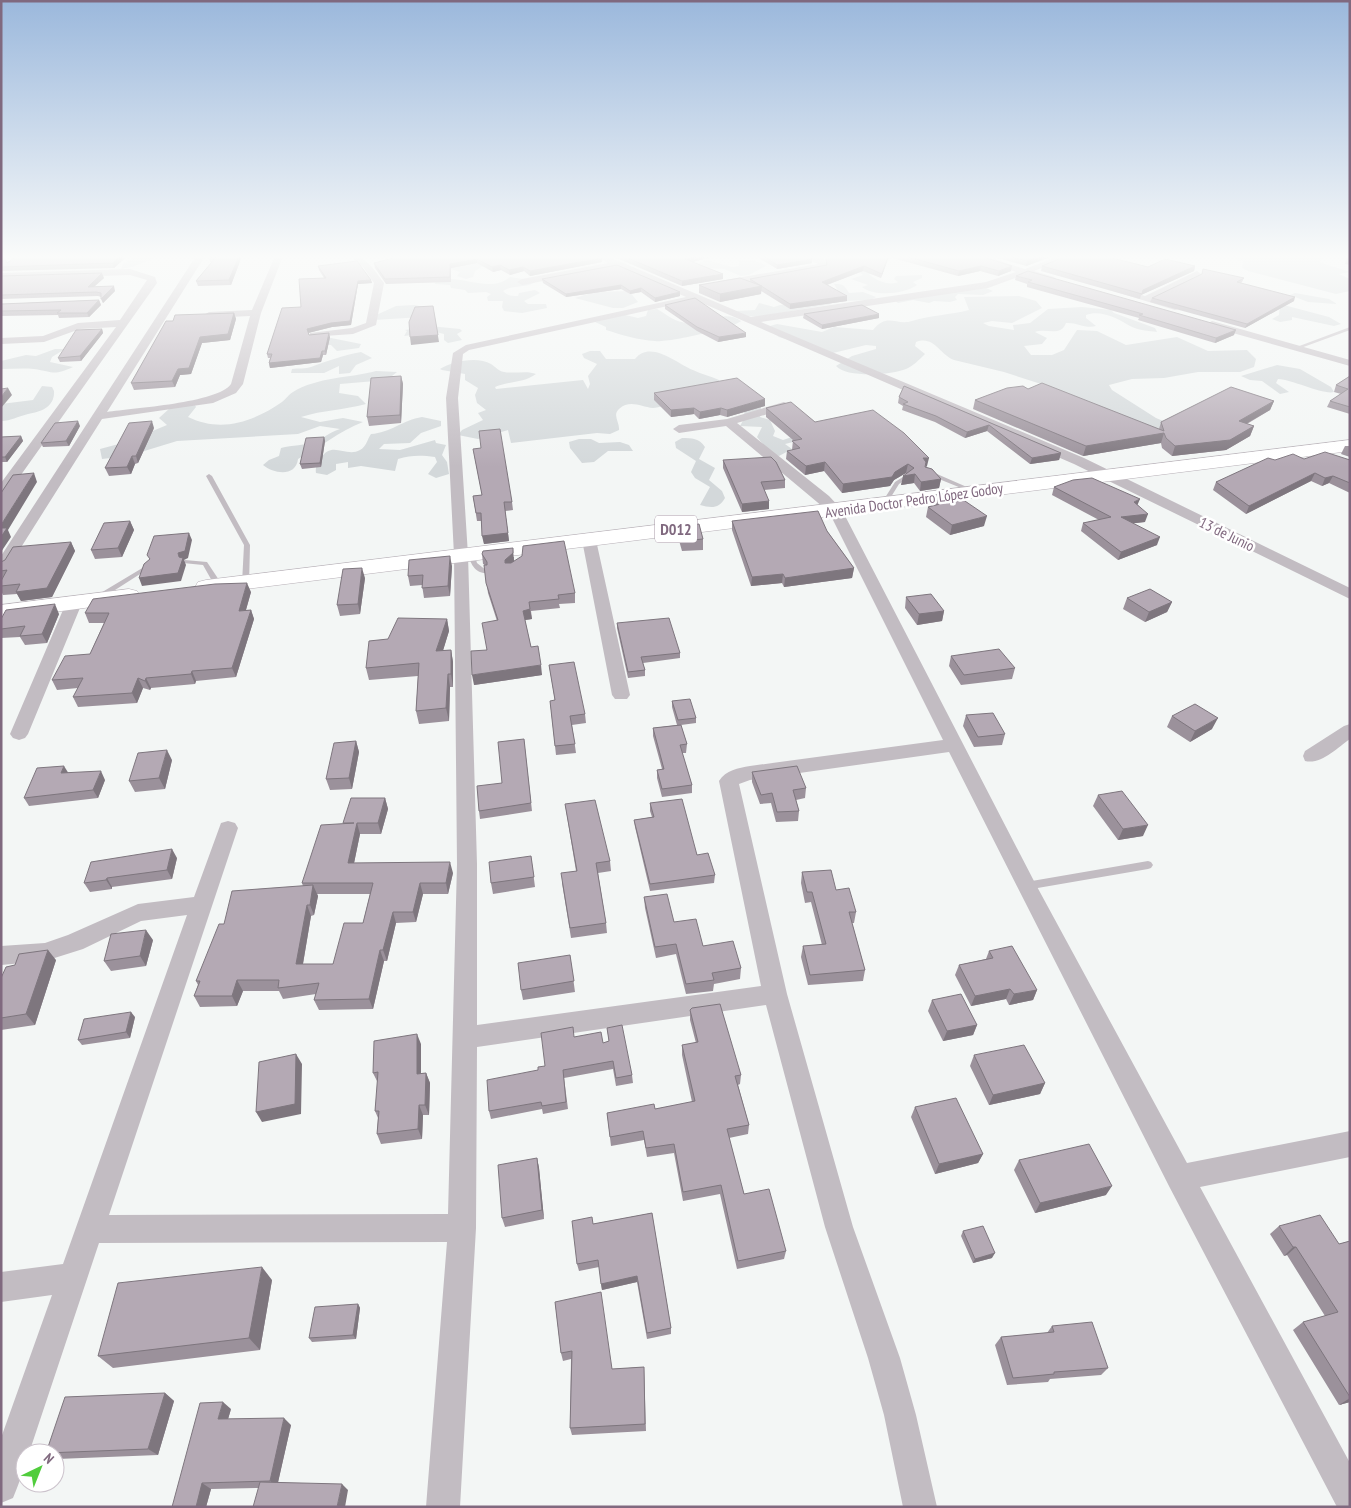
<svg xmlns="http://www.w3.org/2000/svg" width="1351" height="1508" viewBox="0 0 1351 1508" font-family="'PT Sans Narrow',sans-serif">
	<rect width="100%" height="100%" fill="#f3f6f5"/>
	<path fill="#d3d8da" d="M 136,256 L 159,256 L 132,267 L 121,269 L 123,264 Z
		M 1225,256 L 1328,256 L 1319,262 L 1350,272 L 1339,274 L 1350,279 L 1350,291 L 1336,294 L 1248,271 L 1242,268 L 1243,261 Z
		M 706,260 L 732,267 L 739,266 L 739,260 C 749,260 758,260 766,266 L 749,275 L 741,276 L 724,269 L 707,268 L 696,265 Z
		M 481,263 L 485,265 L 475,271 L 473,277 L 466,279 L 457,276 L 460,272 L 445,267 L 444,264 Z
		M 853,267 L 877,273 L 869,274 C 876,281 890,286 898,282 L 894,279 L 896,276 L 922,275 L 922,278 L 913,282 L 917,285 C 905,294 874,297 862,287 L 868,285 L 851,279 L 863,275 Z
		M 510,277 L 537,281 C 527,289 513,284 503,291 C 508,296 511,296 518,296 L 519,293 L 535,290 L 540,293 L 524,301 L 528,304 L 546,304 L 547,308 L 522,313 L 504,311 L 502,307 L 503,301 L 488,301 L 487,297 L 491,294 L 486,292 L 468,293 L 465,290 L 451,288 L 450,285 L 435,284 L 436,281 C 441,281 447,279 452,279 C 470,280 494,291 510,277 Z
		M 834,284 C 844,284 844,285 849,293 L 863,292 L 876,297 L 871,300 L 844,301 Z
		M 986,288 L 993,291 L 983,295 L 958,294 L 955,297 L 957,300 L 950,302 L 934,301 L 929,303 L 913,300 L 898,303 L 894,300 Z
		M 629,291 L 638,302 L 623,308 L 613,308 L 575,298 L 594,292 Z
		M 1295,293 L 1329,299 L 1337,304 L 1308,302 L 1290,295 Z
		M 1019,296 L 1036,301 L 1042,308 L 1012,323 L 992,321 L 983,323 L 989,326 L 1014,330 L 1013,325 L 1030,323 L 1048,309 L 1082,307 L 1111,310 L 1114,313 L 1155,328 L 1157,332 C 1149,331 1137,330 1130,326 C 1119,319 1100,309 1086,315 L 1086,318 L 1096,326 C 1085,329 1077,322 1066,323 C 1061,337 1047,328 1035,332 L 1047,338 L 1042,344 L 1024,346 L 1031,355 L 1052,355 L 1064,350 L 1077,330 L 1097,331 L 1126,345 L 1177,337 L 1208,351 L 1247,350 L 1256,359 L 1254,367 L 1240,372 L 1198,372 L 1164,378 L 1132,379 L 1109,385 L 1112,390 L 1156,418 L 1187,431 L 1178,438 L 1041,384 L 1004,372 L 954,360 C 939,354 934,335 916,342 L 915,346 L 925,354 C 919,360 913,366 906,369 C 892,375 846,378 836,366 L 852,356 L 876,349 L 876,346 L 866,345 L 833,353 L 779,337 L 773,333 L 770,326 L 777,324 L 822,332 L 834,327 L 873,330 C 887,312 896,326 912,321 C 931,315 950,315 969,310 L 964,297 Z
		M 824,301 L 832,304 L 758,317 L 748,316 L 736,311 L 755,310 L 759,303 L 774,307 L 780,305 Z
		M 1280,304 L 1329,317 L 1341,324 L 1334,326 L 1292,317 L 1292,320 L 1280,322 L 1272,319 L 1279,315 Z
		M 414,305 L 425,307 L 422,317 L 374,320 L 374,316 L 396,306 Z
		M 657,309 C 666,314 676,323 688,323 C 705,323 725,309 741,321 C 734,328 667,343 655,341 C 638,340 622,335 606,330 L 606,327 L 595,322 L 621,314 L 638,318 L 646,316 L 648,310 Z
		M 430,326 L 460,329 L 462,331 L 457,334 L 462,340 L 448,343 L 444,340 L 444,334 L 436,332 L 404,336 L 407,331 L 405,330 Z
		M 331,338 L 361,344 L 359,348 L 337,351 L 331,345 L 321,344 L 321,340 Z
		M 55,349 L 65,349 L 52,357 L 50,362 L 73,367 C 54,376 53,372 34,369 C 23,368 12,369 1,369 L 1,361 L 26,355 L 36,356 Z
		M 590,351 L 600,351 L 606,359 L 635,359 C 650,339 678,364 693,370 C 701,374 710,376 719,380 L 720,384 C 707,389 663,408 653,408 C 641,407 630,399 619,409 C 612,415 620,423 619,430 L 610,434 L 597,433 L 511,443 L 508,430 L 478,439 L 458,435 L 462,430 L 483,420 L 478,413 L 486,410 L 477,403 L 475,395 L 478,388 L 465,380 L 465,374 L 442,370 L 440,369 C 452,361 478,356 491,364 C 496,367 498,371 504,372 C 515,374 527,370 536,374 C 524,383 509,381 495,387 L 496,389 L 583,380 L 588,389 L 590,384 L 588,376 L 597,364 L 584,358 L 582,354 Z
		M 361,352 L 372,358 L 356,365 L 350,373 L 339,374 L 339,366 L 324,373 L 291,373 L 292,369 C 298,368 306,369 311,367 C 327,361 344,355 361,352 Z
		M 1277,365 L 1300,369 L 1331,387 L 1334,392 C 1323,395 1294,380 1278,379 L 1276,383 L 1289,392 L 1280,394 L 1262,381 L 1250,380 L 1241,376 Z
		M 376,371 L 397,372 L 387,380 L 340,384 L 339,393 L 358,396 L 366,404 C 344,410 323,410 301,417 L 320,422 L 343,418 L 363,422 C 339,431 321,447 298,459 C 296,477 274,474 263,465 L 269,460 L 279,456 L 281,448 C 292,445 305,446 316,441 C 326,437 328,433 340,429 L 320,426 L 298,434 L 177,441 L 128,456 L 102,459 L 100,449 L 126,442 L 167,425 L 159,418 L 170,408 L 195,405 L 196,407 L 188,417 C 221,433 253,422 282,402 C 286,399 289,394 293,392 C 317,377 350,378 376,371 Z
		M 42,386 L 52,387 L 54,391 C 55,407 41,412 28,414 C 19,416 11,421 1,421 L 1,404 L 33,400 Z
		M 759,402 L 761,407 L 760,417 L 770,420 L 775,431 L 773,436 L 783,440 L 801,434 L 805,439 L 785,444 L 792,449 L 779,456 L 770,453 L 757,437 L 762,427 L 740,426 L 745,417 L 744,412 Z
		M 422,417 L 441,421 L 441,426 L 421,433 L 410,443 L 384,444 L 379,449 L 400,450 L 435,440 L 436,443 L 446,445 L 442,455 L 447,462 L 449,474 L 436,478 L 428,474 L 437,462 L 435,457 C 421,455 411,455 398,459 L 395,471 L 361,466 L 348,468 L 348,462 L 336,464 L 336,470 L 327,475 L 316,473 C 315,467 317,464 321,458 C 332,440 346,458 360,450 C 366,447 367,440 371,434 C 390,433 403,420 422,417 Z
		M 682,438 C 692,438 699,438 705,447 L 699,459 L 715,468 L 709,480 L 722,491 L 725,498 C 719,509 711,508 700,505 L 710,487 L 695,478 L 691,472 L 696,461 L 676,448 L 675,442 Z
		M 579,439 L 591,439 L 599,443 L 620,442 L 629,445 L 633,451 L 608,451 L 594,462 L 582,463 L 570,448 L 569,442 Z"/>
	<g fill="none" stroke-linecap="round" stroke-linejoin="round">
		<g stroke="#b7b0b7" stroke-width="1">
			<path id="primary" d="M 1350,440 L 1350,451 L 206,594 L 198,592 L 195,587 L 198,582 L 206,580 Z
				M 129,589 L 137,591 L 140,596 L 137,601 L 1,619 L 1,605 Z"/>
		</g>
		<path fill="#c2bcc2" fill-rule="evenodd" d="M 1350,327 L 1350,330 L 1298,349 L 1294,348 Z
			M 927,472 L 937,474 L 976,491 L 971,492 L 934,477 L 925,475 L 925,473 Z
			M 209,474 L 212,476 L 250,545 L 249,585 L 243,585 L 242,583 L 244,545 L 206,476 Z
			M 906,475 L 911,476 L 899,484 L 886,505 L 882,505 L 881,504 L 895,482 Z
			M 471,551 L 474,553 L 477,563 L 487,571 L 487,573 C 475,574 470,563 468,553 Z
			M 185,560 L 207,562 L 223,586 L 222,588 L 216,588 L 203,565 L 183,563 L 183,561 Z
			M 149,564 L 151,565 L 151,567 L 101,599 L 95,599 L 94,597 Z
			M 1148,861 L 1151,862 L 1153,865 L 1151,868 L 1148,869 L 1026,890 L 1022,889 L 1021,886 L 1022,883 L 1026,882 Z"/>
		<path fill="#c2bcc2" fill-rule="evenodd" d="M 196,256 L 205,256 L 107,412 C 133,408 218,403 231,384 L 250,316 L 209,318 L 204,315 L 209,312 L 252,310 L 275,256 L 283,256 L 261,313 L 243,384 L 236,393 L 213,403 L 102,419 L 8,568 L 1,572 L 1,556 Z
			M 350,256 C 367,256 374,270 384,283 L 376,325 L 353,334 L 310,337 L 310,333 L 352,328 L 366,323 L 374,283 L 363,267 Z
			M 595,256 L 607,256 L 751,317 L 986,282 L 1016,272 L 969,256 L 984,256 L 1025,269 L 1059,256 L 1072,256 L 1034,271 L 1054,277 L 1056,279 L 1051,282 L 1026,274 L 988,288 L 761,322 L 1084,458 L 1350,588 L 1350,599 L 1074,464 L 695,300 L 469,350 L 463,354 L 458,398 L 468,555 L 477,864 L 477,1025 L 761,986 L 719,781 C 726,770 738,768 750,766 L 943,740 L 829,512 L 726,426 L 679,433 L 673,429 L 679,425 L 727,419 L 784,402 L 788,404 L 788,408 L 737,423 L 829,496 L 842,510 L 1035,883 L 1187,1163 L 1350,1131 L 1350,1157 L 1200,1187 L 1350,1463 L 1350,1507 L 1337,1507 L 1170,1188 L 949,752 L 750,780 L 739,784 L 787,994 L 853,1227 L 900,1358 L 916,1415 L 937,1507 L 903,1507 L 884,1415 L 868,1358 L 825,1227 L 766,1005 L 477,1047 L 476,1228 L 460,1507 L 426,1507 L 447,1242 L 99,1243 L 29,1453 L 25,1453 C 25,1469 19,1483 13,1498 L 1,1503 L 1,1438 L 52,1295 L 1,1302 L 1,1272 L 63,1264 L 187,915 L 141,921 L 83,949 L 45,961 L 1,965 L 1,946 L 45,943 L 68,935 L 138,904 L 194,897 L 221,823 L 228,821 L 235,823 L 238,828 L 109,1215 L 448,1214 L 457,864 L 454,555 L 446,398 L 453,353 L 466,345 L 686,297 L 617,267 L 522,285 L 517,282 L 522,279 L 608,263 Z
			M 801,256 L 824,259 L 827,266 L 823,269 L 720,287 L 715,284 L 720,281 L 818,264 Z
			M 130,269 L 155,277 L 157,283 L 6,496 L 1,497 L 1,483 L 116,327 L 80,329 L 44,342 L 1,344 L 1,338 L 43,336 L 78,323 L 120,320 L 147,280 L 130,275 L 1,279 L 1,273 Z
			M 1197,271 L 1201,274 L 1200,276 L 1154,298 L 1178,305 L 1178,309 L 1175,310 L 1113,291 L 1118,288 L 1145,296 Z
			M 1212,321 L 1350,360 L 1350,366 L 1208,326 L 1207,324 Z
			M 589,536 L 596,540 L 630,695 L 627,699 L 615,699 L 612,695 L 582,540 Z
			M 74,598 L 82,603 L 28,734 L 25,738 L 19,740 L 13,738 L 10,734 L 66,603 Z
			M 1350,724 L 1350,739 C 1337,748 1321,765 1305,761 L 1303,756 L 1305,751 L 1344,726 Z"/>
		<use href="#primary" fill="#fff" fill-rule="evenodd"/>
	</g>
	<path fill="#9b919b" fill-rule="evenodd" d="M 1,256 L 7,263 L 17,256 L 123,256 L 124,259 L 114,268 L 1,271 Z
		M 210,256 L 242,256 L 231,285 L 198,286 L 196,281 L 212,262 L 210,262 L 209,257 Z
		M 402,256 L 602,258 L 602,262 L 530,276 L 524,271 L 510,275 L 501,270 L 493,272 L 477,263 L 451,268 L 451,282 L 386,284 L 375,268 L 374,263 Z
		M 612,256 L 715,256 L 692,262 L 723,274 L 723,279 L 682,286 Z
		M 756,256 L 808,256 L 812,263 L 777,269 Z
		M 815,256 L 980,256 L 1011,271 L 998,276 L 980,271 L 958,276 L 889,257 L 881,278 L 863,271 L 827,285 L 847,301 L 790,309 L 761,291 L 761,294 L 720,302 L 699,293 L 699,285 L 750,282 L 750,279 L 826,265 L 825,258 Z
		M 992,256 L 1053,256 L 1026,266 Z
		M 1350,257 L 1350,265 L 1345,264 L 1347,258 Z
		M 617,265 L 680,296 L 655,302 L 641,292 L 630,294 L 621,289 L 566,297 L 543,283 L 542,279 Z
		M 318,266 L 371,280 L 372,283 L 358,284 L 351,325 L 332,327 L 308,333 L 309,335 L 330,337 L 326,355 L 323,355 L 321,362 L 270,368 L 269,363 L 270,358 L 268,358 L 267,354 L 301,307 L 324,278 L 319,270 Z
		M 1042,266 L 1148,267 L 1195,266 L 1194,271 L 1141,295 L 1140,299 L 1041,271 Z
		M 1,276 L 104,278 L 94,287 L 115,291 L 103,303 L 101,297 L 98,296 L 1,299 Z
		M 1016,276 L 1234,335 L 1215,343 L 1138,320 L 1139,318 L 1027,287 L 1027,284 L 1015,280 Z
		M 1244,278 L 1242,282 L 1241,283 L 1294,301 L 1245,328 L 1150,302 L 1152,298 Z
		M 99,300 L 101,305 L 89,317 L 59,318 L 58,315 L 1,316 L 1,304 Z
		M 665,305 L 746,337 L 718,342 L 697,331 L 665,309 Z
		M 234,313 L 236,319 L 230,340 L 202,343 L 191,374 L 180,375 L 175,387 L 134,390 L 131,383 Z
		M 804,314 L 879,318 L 822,329 L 803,318 Z
		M 102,329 L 103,333 L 81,361 L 60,362 L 58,358 Z
		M 401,376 L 403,384 L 401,423 L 369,426 L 367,417 Z
		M 1350,376 L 1350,414 L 1327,407 L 1330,401 L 1341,394 L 1334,392 L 1336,385 Z
		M 904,386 L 1061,453 L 1059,460 L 1030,464 L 987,431 L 965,438 L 935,422 L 902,410 L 903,406 L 898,403 L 899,397 Z
		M 654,393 L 765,406 L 727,417 L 720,415 L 699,419 L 694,414 L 671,417 L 654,400 Z
		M 975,400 L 1159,429 L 1161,422 L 1274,401 L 1270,410 L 1247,424 L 1254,426 L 1250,436 L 1226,450 L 1172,456 L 1162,448 L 1161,443 L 1083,456 L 973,409 Z
		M 766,408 L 815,422 L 927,466 L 925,467 L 941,479 L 939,488 L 920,491 L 914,483 L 901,485 L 906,473 L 894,480 L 890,486 L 842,493 L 824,471 L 805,475 L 786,459 L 787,451 L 792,450 L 793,440 L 766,417 Z
		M 80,426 L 69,446 L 43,447 L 41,443 Z
		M 154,428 L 138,463 L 135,464 L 131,474 L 109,476 L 105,468 Z
		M 21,436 L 23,441 L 7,462 L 1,462 L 1,437 Z
		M 324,437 L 325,441 L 321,467 L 302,469 L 300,464 Z
		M 1345,446 L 1350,446 L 1350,457 L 1341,454 Z
		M 473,449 L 512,502 L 513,510 L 505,511 L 509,541 L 484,544 L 481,521 L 477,521 L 473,496 L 482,495 Z
		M 1304,459 L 1350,460 L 1350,493 L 1329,483 L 1322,486 L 1311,481 L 1246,514 L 1213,490 L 1216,482 L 1275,460 Z
		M 723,460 L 785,480 L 785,488 L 764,490 L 769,509 L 742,512 L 723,468 Z
		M 1054,487 L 1138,505 L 1145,522 L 1133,523 L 1157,545 L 1118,560 L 1081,531 L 1083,523 L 1099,520 L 1052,495 Z
		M 933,495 L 958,500 L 984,526 L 950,535 L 926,517 L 928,507 L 932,506 L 931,505 Z
		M 130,521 L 134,530 L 122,557 L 95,559 L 91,550 Z
		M 732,521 L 827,531 L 854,568 L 852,578 L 784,587 L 782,583 L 751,586 L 732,530 Z
		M 678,527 L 703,539 L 703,550 L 682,551 L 678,537 Z
		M 71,542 L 75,551 L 52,597 L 21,601 L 17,594 L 3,595 L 1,591 L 1,562 Z
		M 482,554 L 514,557 L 514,561 L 575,593 L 575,603 L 559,604 L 560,608 L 531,611 L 532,619 L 525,620 L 531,647 L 542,675 L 474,685 L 497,621 L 488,593 L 484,565 L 485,565 L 483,564 Z
		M 452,566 L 450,596 L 424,598 L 422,585 L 410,586 L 408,576 Z
		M 365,578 L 360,614 L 340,616 L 337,605 Z
		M 251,592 L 246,610 L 251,610 L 254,619 L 236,677 L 196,681 L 195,684 L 151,688 L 150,690 L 143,688 L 137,703 L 78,707 L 73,697 L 78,688 L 57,690 L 52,680 L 90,654 L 104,623 L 89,623 L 85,613 Z
		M 906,597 L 944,611 L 942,621 L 917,625 L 905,608 Z
		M 1127,598 L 1172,602 L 1167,612 L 1145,622 L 1123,609 Z
		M 59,614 L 47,643 L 25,645 L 20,637 L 1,638 L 1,619 Z
		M 447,619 L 449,631 L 443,650 L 451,650 L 453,662 L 453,687 L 450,687 L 449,721 L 419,724 L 416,711 L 418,676 L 369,680 L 366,668 L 388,639 Z
		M 617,623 L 680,653 L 680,658 L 643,663 L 645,670 L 645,676 L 628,678 L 617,628 Z
		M 951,656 L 1015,668 L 1012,679 L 961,685 L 949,666 Z
		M 549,665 L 585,714 L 586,723 L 572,725 L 576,753 L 556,755 L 550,701 L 555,701 Z
		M 672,701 L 696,718 L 696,723 L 681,725 L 687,744 L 686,753 L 682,753 L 692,785 L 692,793 L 662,797 L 657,778 L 657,770 L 662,769 L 653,736 L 653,728 L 677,725 L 672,707 Z
		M 966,715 L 1005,734 L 1002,745 L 974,747 L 963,726 Z
		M 1172,716 L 1212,729 L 1190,742 L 1167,727 Z
		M 524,739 L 532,811 L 480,819 L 479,811 L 502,783 Z
		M 356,741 L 359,752 L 352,789 L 330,790 L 326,779 Z
		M 172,760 L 165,789 L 135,792 L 129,781 Z
		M 752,772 L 806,788 L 805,798 L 796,800 L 799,811 L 798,821 L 776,822 L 771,803 L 760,804 L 752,782 Z
		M 105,780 L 98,798 L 29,806 L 24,798 Z
		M 1098,795 L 1143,836 L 1118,840 L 1093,806 Z
		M 385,798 L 388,809 L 381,834 L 360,834 L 354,863 L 453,873 L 448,894 L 423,894 L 416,922 L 396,923 L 387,961 L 384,961 L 373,1009 L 319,1010 L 314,1000 L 316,994 L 283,999 L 279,991 L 243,991 L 237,1006 L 200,1007 L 194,996 L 198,985 L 196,981 L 224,924 L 303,886 L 302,883 L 343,824 ZM 317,894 L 370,894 L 363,923 L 333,964 L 303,964 L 311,916 L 314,915 L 318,896 Z
		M 650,803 L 715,875 L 714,883 L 650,891 L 635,827 L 634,820 L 652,817 L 650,811 Z
		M 565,804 L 610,861 L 611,871 L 598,873 L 606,923 L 607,933 L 571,938 L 562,883 L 576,871 Z
		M 531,856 L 535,887 L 493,894 L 491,883 Z
		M 177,858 L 172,879 L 112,887 L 112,889 L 90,892 L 84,883 Z
		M 802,872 L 836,890 L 856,912 L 854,923 L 852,923 L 865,970 L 863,981 L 808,985 L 801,957 L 803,946 L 822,945 L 811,902 L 805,903 L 801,883 Z
		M 644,897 L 703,946 L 741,968 L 740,979 L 714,984 L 713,991 L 686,994 L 676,954 L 656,958 L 645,908 Z
		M 153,940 L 146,966 L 111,971 L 104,961 Z
		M 989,951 L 1037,990 L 1033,1000 L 1009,1005 L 1006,999 L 971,1006 L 955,975 L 959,965 L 986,959 Z
		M 570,955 L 575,992 L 523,1000 L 521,990 Z
		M 56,960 L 35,1025 L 1,1030 L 1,978 Z
		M 932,1000 L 977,1025 L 973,1035 L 943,1041 L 928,1011 Z
		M 690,1010 L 741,1075 L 740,1084 L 738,1085 L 749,1125 L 748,1134 L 729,1138 L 744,1194 L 786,1251 L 784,1259 L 737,1269 L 720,1194 L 683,1201 L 674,1153 L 647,1157 L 644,1140 L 611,1146 L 607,1113 L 655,1109 L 692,1102 L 682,1055 L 682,1045 L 696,1043 L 690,1020 Z
		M 135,1017 L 130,1038 L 82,1045 L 78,1040 Z
		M 607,1028 L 632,1075 L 633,1083 L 616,1086 L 613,1069 L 564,1078 L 568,1109 L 543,1114 L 542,1109 L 491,1119 L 489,1111 L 538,1070 L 545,1066 L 574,1037 L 603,1043 L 609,1042 Z
		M 421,1044 L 421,1073 L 426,1073 L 430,1083 L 429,1115 L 423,1115 L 422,1139 L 381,1144 L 377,1134 L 378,1118 L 375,1111 L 378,1083 L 373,1073 Z
		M 974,1055 L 1045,1083 L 1040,1094 L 989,1105 L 970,1066 Z
		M 915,1107 L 983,1154 L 978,1163 L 935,1174 L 911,1117 Z
		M 537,1158 L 539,1168 L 544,1219 L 505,1227 L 502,1218 Z
		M 1019,1160 L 1106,1195 L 1035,1213 L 1014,1170 Z
		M 652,1213 L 671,1328 L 671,1334 L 647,1339 L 637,1282 L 602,1290 L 599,1267 L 579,1271 L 577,1264 L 593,1224 Z
		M 1279,1226 L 1339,1244 L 1350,1241 L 1350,1402 L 1339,1405 L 1293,1330 L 1303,1322 L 1325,1316 L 1287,1255 L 1284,1256 L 1270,1234 Z
		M 963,1231 L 992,1258 L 973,1263 L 961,1236 Z
		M 272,1280 L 260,1350 L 113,1368 L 98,1356 Z
		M 555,1302 L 612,1369 L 644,1367 L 646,1431 L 572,1435 L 570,1428 L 571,1359 L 563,1361 L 561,1353 Z
		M 358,1304 L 360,1308 L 356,1339 L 312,1342 L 309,1338 Z
		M 1052,1326 L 1108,1368 L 1101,1375 L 1050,1379 L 1048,1382 L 1007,1385 L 995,1345 L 1001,1337 L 1047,1333 Z
		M 165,1393 L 174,1401 L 158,1455 L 57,1459 L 55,1458 L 55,1453 L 46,1453 Z
		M 231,1409 L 228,1419 L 291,1425 L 278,1482 L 348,1490 L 259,1488 L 211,1489 L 206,1507 L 172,1507 Z"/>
	<path fill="#7e767e" d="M 120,256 L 123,256 L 124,259 L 114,268 L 113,263 Z
		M 239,256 L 242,256 L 231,285 L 229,280 Z
		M 696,256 L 715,256 L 685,264 L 685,259 Z
		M 888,256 L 889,256 L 881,278 L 882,274 Z
		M 1041,256 L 1053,256 L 1026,266 L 1027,261 Z
		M 602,258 L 602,262 L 530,276 L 530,271 Z
		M 477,259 L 477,263 L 451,268 L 451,282 L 450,264 Z
		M 812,259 L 812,263 L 777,269 L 777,265 Z
		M 500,265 L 501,270 L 493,272 L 492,267 Z
		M 864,266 L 863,271 L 821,287 L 822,282 Z
		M 981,266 L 980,271 L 958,276 L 959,271 Z
		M 1012,266 L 1011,271 L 998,276 L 999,271 Z
		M 1195,266 L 1194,271 L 1141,295 L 1143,290 Z
		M 523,267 L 524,271 L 510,275 L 509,270 Z
		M 102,273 L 104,278 L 89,291 L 88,287 Z
		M 723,274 L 723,279 L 682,286 L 682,281 Z
		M 371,280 L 372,283 L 358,284 L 351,325 L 332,327 L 308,333 L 307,329 L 358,281 Z
		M 621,285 L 621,289 L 566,297 L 566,294 Z
		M 114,286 L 115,291 L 103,303 L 101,299 Z
		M 762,286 L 761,294 L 720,302 L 720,294 Z
		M 641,288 L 641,292 L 630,294 L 630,291 Z
		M 680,292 L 680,296 L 655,302 L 655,298 Z
		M 847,296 L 847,301 L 790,309 L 790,304 Z
		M 1295,297 L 1294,301 L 1245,328 L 1247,324 Z
		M 99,300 L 101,305 L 89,317 L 87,313 Z
		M 433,306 L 439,342 L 411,345 L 410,337 Z
		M 234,313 L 236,319 L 230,340 L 202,343 L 191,374 L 180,375 L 175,387 L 172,381 L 178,369 L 200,337 Z
		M 879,314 L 879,318 L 822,329 L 822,325 Z
		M 102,329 L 103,333 L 81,361 L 80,356 Z
		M 1236,330 L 1234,335 L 1215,343 L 1216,338 Z
		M 329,333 L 330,337 L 326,355 L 325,351 Z
		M 746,333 L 746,337 L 718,342 L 719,337 Z
		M 322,351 L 323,355 L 321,362 L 270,368 L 269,363 Z
		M 401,376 L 403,384 L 401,423 L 400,415 Z
		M 8,388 L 12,395 L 1,408 L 1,397 Z
		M 765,399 L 765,406 L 727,417 L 727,410 Z
		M 1274,401 L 1270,410 L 1235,430 L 1239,421 Z
		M 694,408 L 694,414 L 671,417 L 671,410 Z
		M 721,408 L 720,415 L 699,419 L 700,412 Z
		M 78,421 L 80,426 L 69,446 L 66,441 Z
		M 152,421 L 154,428 L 138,463 L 136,456 Z
		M 989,425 L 987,431 L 965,438 L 967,432 Z
		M 1254,426 L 1250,436 L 1226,450 L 1172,456 L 1175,446 Z
		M 1164,433 L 1161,443 L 1083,456 L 1086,446 Z
		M 21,436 L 23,441 L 7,462 L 5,457 Z
		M 324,437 L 325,441 L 321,467 L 320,463 Z
		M 1061,453 L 1059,460 L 1030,464 L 1032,458 Z
		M 132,456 L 135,464 L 131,474 L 127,467 Z
		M 923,458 L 929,458 L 927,466 L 926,467 Z
		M 825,462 L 824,471 L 805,475 L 806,466 Z
		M 908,464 L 906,473 L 894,480 L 890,486 L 842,493 L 843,484 L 895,472 Z
		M 34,473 L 37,482 L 8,530 L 11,537 L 1,552 L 1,525 Z
		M 1315,473 L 1311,481 L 1246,514 L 1249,506 Z
		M 915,474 L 914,483 L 901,485 L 903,476 Z
		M 1333,476 L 1329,483 L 1322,486 L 1325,478 Z
		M 941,479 L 939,488 L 920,491 L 921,482 Z
		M 1140,499 L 1137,506 L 1134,502 Z
		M 769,501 L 769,509 L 742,512 L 742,504 Z
		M 504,502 L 509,541 L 484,544 L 482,536 Z
		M 1148,514 L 1145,522 L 1119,525 L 1121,517 Z
		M 987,516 L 984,526 L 950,535 L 952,525 Z
		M 130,521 L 134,530 L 122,557 L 118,548 Z
		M 189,533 L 192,540 L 188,558 L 184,560 L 186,565 L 181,581 L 142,586 L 139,578 L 179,557 L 178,553 Z
		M 1160,537 L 1157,545 L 1118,560 L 1121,552 Z
		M 71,542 L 75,551 L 52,597 L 21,601 L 16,592 Z
		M 513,548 L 514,562 L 506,569 L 505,560 Z
		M 450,556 L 452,566 L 450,596 L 448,586 Z
		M 362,568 L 365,578 L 360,614 L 358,604 Z
		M 854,568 L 852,578 L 784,587 L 785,578 Z
		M 783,574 L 782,583 L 751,586 L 752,577 Z
		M 247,583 L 251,592 L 243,620 L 239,611 Z
		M 1172,602 L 1167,612 L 1145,622 L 1149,612 Z
		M 55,604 L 59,614 L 47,643 L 42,634 Z
		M 530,609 L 532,619 L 525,620 L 523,611 Z
		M 251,610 L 254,619 L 236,677 L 232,668 Z
		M 944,611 L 942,621 L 917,625 L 919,614 Z
		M 447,619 L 449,631 L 439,664 L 436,651 Z
		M 451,650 L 453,662 L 453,687 L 451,674 Z
		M 541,665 L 542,675 L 474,685 L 472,675 Z
		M 192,671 L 196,681 L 195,684 L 191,674 Z
		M 448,674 L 450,687 L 449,721 L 446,708 Z
		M 138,678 L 143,688 L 137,703 L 132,693 Z
		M 146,678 L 151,688 L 150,690 L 145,681 Z
		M 1218,718 L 1212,729 L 1190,742 L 1195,731 Z
		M 356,741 L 359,752 L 352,789 L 349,778 Z
		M 167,750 L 172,760 L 165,789 L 159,778 Z
		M 64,766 L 69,774 L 61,773 Z
		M 101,771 L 105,780 L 98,798 L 93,790 Z
		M 385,798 L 388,809 L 381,834 L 378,823 Z
		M 357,823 L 360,834 L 352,873 L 348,863 Z
		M 1148,825 L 1143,836 L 1118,840 L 1123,829 Z
		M 172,849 L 177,858 L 172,879 L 167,870 Z
		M 450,862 L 453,873 L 448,894 L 446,883 Z
		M 107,878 L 112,887 L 112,889 L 106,880 Z
		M 420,883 L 423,894 L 416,922 L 413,912 Z
		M 313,885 L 318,896 L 314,915 L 310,905 Z
		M 307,905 L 311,916 L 301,975 L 296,964 Z
		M 393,912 L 396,923 L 387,961 L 383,950 Z
		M 146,930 L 153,940 L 146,966 L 140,956 Z
		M 48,950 L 56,960 L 35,1025 L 26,1014 Z
		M 380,950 L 384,961 L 373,1009 L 369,999 Z
		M 237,980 L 243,991 L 237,1006 L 232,996 Z
		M 1010,989 L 1006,999 L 971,1006 L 975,996 Z
		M 1037,990 L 1033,1000 L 1009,1005 L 1014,994 Z
		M 131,1012 L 135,1017 L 130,1038 L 126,1032 Z
		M 977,1025 L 973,1035 L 943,1041 L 947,1031 Z
		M 417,1034 L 421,1044 L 421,1084 L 417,1074 Z
		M 296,1054 L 302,1064 L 301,1114 L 262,1122 L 256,1112 Z
		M 426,1073 L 430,1083 L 429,1115 L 425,1105 Z
		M 1045,1083 L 1040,1094 L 989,1105 L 993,1095 Z
		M 419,1105 L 423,1115 L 422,1139 L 418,1129 Z
		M 983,1154 L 978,1163 L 935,1174 L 939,1164 Z
		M 537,1158 L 539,1168 L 544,1219 L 542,1210 Z
		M 1112,1186 L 1106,1195 L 1035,1213 L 1040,1203 Z
		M 1293,1247 L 1296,1247 L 1287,1255 L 1284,1256 Z
		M 995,1253 L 992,1258 L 973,1263 L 975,1259 Z
		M 262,1267 L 272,1280 L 260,1350 L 249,1338 Z
		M 637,1276 L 637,1282 L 602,1290 L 601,1284 Z
		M 358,1304 L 360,1308 L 356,1339 L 353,1335 Z
		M 165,1393 L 174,1401 L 158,1455 L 148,1449 Z
		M 1350,1398 L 1350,1402 L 1339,1405 Z
		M 223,1402 L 231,1409 L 226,1426 L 218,1419 Z
		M 284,1418 L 291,1425 L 277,1487 L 270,1481 Z
		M 202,1483 L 211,1489 L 206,1507 L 196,1507 Z
		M 342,1484 L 348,1490 L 345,1507 L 337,1507 Z"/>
	<path fill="#b4a9b4" stroke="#7e767e" d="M 1,256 L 3,256 L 7,263 L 17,256 L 120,256 L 113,263 L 1,267 Z
		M 210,256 L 239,256 L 229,280 L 196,281 L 216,257 L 209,257 Z
		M 402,256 L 600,256 L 602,258 L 530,271 L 523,267 L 509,270 L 500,265 L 492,267 L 477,259 L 450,264 L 450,277 L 385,279 L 374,263 Z
		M 623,256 L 696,256 L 685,259 L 723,274 L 682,281 Z
		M 764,256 L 808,256 L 812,259 L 777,265 Z
		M 826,256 L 888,256 L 882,274 L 864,266 L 822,282 L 847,296 L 790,304 L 750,279 L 827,265 Z
		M 905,256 L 980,256 L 1012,266 L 999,271 L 981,266 L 959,271 Z
		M 1009,256 L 1041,256 L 1027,261 Z
		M 1066,256 L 1104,256 L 1148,267 L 1165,259 L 1195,266 L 1143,290 L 1142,294 L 1042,266 Z
		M 357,261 L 371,280 L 358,281 L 350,321 L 331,323 L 307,329 L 309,335 L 329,333 L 325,351 L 322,351 L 320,358 L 269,363 L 272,354 L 267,354 L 282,308 L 301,307 L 299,279 L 326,278 L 318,266 Z
		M 617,265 L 680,292 L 655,298 L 641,288 L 630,291 L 621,285 L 566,294 L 542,279 Z
		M 1203,269 L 1244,278 L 1237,282 L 1295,297 L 1247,324 L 1152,298 L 1202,274 Z
		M 1028,271 L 1236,330 L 1216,338 L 1139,315 L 1143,314 L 1028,282 L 1032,280 L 1016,276 Z
		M 102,273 L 88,287 L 114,286 L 101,299 L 101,293 L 96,292 L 1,295 L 1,276 Z
		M 740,278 L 762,286 L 720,294 L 699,285 Z
		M 695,298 L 746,333 L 719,337 L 697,327 L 665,305 Z
		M 99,300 L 87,313 L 57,313 L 61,310 L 1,311 L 1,304 Z
		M 862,305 L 879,314 L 822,325 L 804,314 Z
		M 433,306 L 438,335 L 410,337 L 409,322 L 415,307 Z
		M 234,313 L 228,334 L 200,337 L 189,368 L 178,369 L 172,381 L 131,383 L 166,321 L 173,321 L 175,315 Z
		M 102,329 L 80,356 L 58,358 L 76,330 Z
		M 401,376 L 400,415 L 367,417 L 371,378 Z
		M 1350,376 L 1350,407 L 1330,401 L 1348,389 L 1336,385 Z
		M 737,378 L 765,399 L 727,410 L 721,408 L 700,412 L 694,408 L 671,410 L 654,393 Z
		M 1042,383 L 1164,431 L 1161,422 L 1231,387 L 1274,401 L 1239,421 L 1254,426 L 1230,440 L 1175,446 L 1166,438 L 1164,433 L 1086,446 L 975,400 L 1007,388 L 1023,386 L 1028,389 Z
		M 904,386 L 1061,453 L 1032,458 L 989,425 L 967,432 L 936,416 L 903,404 L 908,402 L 899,397 Z
		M 8,388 L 1,397 L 1,389 Z
		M 791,402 L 815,422 L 873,410 L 904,433 L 929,458 L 923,458 L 926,462 L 925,467 L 932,469 L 941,479 L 921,482 L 915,474 L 903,476 L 914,468 L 908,464 L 895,472 L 892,477 L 843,484 L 825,462 L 806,466 L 787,451 L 800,448 L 792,441 L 802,439 L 766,408 Z
		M 78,421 L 66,441 L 41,443 L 55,423 Z
		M 152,421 L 136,456 L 132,456 L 127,467 L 105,468 L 129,423 Z
		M 500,429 L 512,502 L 504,502 L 508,533 L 482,536 L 481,513 L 476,513 L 473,496 L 482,495 L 473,449 L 481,448 L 479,431 Z
		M 21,436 L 5,457 L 1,457 L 1,437 Z
		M 324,437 L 320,463 L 300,464 L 306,438 Z
		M 1325,452 L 1350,460 L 1350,483 L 1333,476 L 1325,478 L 1315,473 L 1249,506 L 1216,482 L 1268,458 L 1275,460 L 1293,454 L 1304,459 Z
		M 771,457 L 776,462 L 785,480 L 761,482 L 769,501 L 742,504 L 723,460 Z
		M 34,473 L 1,525 L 1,493 L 13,475 Z
		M 1092,478 L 1140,499 L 1134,502 L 1148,514 L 1121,517 L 1160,537 L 1121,552 L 1083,523 L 1111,517 L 1054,487 L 1073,480 Z
		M 953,493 L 958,500 L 962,499 L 987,516 L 952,525 L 928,507 L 940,504 L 933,495 Z
		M 818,511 L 827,531 L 854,568 L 785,578 L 783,574 L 752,577 L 732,521 Z
		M 130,521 L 118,548 L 91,550 L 104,523 Z
		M 699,524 L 703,539 L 682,541 L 678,527 Z
		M 1,528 L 7,528 L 1,537 Z
		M 189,533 L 185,551 L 178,553 L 179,557 L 183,558 L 178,573 L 139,578 L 144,564 L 150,559 L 147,555 L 154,536 Z
		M 564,541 L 575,593 L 558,595 L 559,599 L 529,602 L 530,609 L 523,611 L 531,647 L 538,646 L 541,665 L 472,675 L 471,651 L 487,650 L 482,623 L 498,620 L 486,583 L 484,565 L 487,565 L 487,562 L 482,554 L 483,551 L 513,548 L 513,553 L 505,560 L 505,563 L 511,563 L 522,556 L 523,546 Z
		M 71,542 L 47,588 L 16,592 L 20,584 L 1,586 L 1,581 L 7,570 L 1,571 L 1,562 L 5,560 L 13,547 Z
		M 450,556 L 448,586 L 422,588 L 423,575 L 408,576 L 409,560 Z
		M 362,568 L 358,604 L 337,605 L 343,569 Z
		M 247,583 L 239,611 L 251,610 L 232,668 L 192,671 L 191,674 L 146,678 L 145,681 L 138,678 L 132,693 L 73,697 L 83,678 L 52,680 L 65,656 L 90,654 L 109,613 L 85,613 L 93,599 L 215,584 Z
		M 1150,589 L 1172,602 L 1149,612 L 1127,598 Z
		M 931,594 L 944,611 L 919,614 L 906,597 Z
		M 55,604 L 42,634 L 20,636 L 25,626 L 1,629 L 1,619 L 6,610 Z
		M 398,618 L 447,619 L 436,651 L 451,650 L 451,674 L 448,674 L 446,708 L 416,711 L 419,663 L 366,668 L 369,641 L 388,639 Z
		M 669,618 L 680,653 L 641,657 L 645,670 L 628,672 L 617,623 Z
		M 999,649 L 1015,668 L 964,675 L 951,656 Z
		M 574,662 L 585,714 L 570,716 L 575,744 L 555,746 L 550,701 L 555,700 L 549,665 Z
		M 690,699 L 696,718 L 678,720 L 672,701 Z
		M 1195,704 L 1218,718 L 1195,731 L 1172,716 Z
		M 993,713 L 1005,734 L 978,737 L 966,715 Z
		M 681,725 L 687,744 L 680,745 L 692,785 L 662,789 L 657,770 L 664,769 L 653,728 Z
		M 524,739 L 531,803 L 479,811 L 477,786 L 502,783 L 498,742 Z
		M 356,741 L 349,778 L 326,779 L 334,743 Z
		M 167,750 L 159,778 L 129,781 L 138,753 Z
		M 64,766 L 61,773 L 101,771 L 93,790 L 24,798 L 37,768 Z
		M 797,766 L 806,788 L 793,790 L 799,811 L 777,812 L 772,793 L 761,795 L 752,772 Z
		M 1122,791 L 1148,825 L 1123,829 L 1098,795 Z
		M 351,798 L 385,798 L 378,823 L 357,823 L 348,863 L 450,862 L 446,883 L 420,883 L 413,912 L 393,912 L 383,950 L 380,950 L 369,999 L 314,1000 L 319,983 L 278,988 L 279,980 L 237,980 L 232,996 L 194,996 L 200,981 L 196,981 L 219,924 L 224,924 L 232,891 L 313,885 L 310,905 L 307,905 L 296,964 L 333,964 L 344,923 L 363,923 L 373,883 L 302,883 L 321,825 L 354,823 L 343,823 Z
		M 682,799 L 697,855 L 708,853 L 715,875 L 650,884 L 634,820 L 654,817 L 650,803 Z
		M 595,800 L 610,861 L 596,863 L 606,923 L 570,928 L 561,873 L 577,871 L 565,804 Z
		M 172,849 L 167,870 L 107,878 L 106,880 L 84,883 L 91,862 Z
		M 531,856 L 534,877 L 491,883 L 489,862 Z
		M 831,870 L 836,890 L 849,888 L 856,912 L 849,912 L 865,970 L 810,975 L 803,946 L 826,944 L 812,892 L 807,892 L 802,872 Z
		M 667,894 L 674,922 L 696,919 L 703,946 L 733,941 L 741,968 L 712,973 L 714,980 L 686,984 L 676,944 L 655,947 L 644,897 Z
		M 146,930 L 140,956 L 104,961 L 111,934 Z
		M 1012,946 L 1037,990 L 1014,994 L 1010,989 L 975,996 L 959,965 L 993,958 L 989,951 Z
		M 48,950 L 26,1014 L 1,1018 L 1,978 L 6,967 L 15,965 L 19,954 Z
		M 570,955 L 574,981 L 521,990 L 518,963 Z
		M 961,994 L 977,1025 L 947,1031 L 932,1000 Z
		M 720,1004 L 741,1075 L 735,1076 L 749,1125 L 727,1129 L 744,1194 L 769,1189 L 786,1251 L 738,1261 L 721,1185 L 683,1192 L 674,1144 L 646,1148 L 643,1131 L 610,1137 L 607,1113 L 654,1104 L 655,1109 L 695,1101 L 682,1045 L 698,1042 L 690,1010 L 692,1008 Z
		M 131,1012 L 126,1032 L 78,1040 L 84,1019 Z
		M 622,1025 L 632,1075 L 616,1078 L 613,1061 L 563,1070 L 566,1102 L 542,1106 L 541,1102 L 489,1111 L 487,1080 L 538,1070 L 538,1067 L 545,1066 L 541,1033 L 573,1027 L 574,1037 L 601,1032 L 603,1043 L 609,1041 L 607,1028 Z
		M 417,1034 L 417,1074 L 426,1073 L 425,1105 L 419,1105 L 418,1129 L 377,1134 L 379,1111 L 375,1111 L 378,1072 L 373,1073 L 374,1041 Z
		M 1024,1045 L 1045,1083 L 993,1095 L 974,1055 Z
		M 296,1054 L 295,1104 L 256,1112 L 259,1062 Z
		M 956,1098 L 983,1154 L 939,1164 L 915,1107 Z
		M 1089,1144 L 1112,1186 L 1040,1203 L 1019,1160 Z
		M 537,1158 L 542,1210 L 502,1218 L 498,1165 Z
		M 652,1213 L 671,1328 L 647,1333 L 637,1276 L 601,1284 L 598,1260 L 577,1264 L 572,1221 L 592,1217 L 593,1224 Z
		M 1320,1215 L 1339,1244 L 1350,1241 L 1350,1397 L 1303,1322 L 1338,1312 L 1296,1247 L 1293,1247 L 1279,1226 Z
		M 983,1226 L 995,1253 L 975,1259 L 963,1231 Z
		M 262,1267 L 249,1338 L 98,1356 L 118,1283 Z
		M 601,1292 L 612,1369 L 644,1367 L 645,1424 L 570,1428 L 572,1351 L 561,1353 L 555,1302 Z
		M 358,1304 L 353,1335 L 309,1338 L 315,1307 Z
		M 1092,1322 L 1108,1368 L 1054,1372 L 1054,1374 L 1013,1378 L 1001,1337 L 1054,1332 L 1052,1326 Z
		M 165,1393 L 148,1449 L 46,1453 L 65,1397 Z
		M 223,1402 L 218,1419 L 284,1418 L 270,1481 L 202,1483 L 196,1507 L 172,1507 L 200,1403 Z
		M 260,1482 L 342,1484 L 337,1507 L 253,1507 Z"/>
	<linearGradient id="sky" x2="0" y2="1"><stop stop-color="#9bb8dc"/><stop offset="0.55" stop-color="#fafbfa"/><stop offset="1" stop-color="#fafbfa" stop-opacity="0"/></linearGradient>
	<rect width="1351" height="467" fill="url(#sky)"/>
	<g text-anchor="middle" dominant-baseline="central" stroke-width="5" stroke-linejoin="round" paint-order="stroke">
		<g font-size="15" fill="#80697f" stroke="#fff">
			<text transform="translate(914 500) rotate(-8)">Avenida Doctor Pedro López Godoy</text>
			<text transform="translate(1227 534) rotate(26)">13 de Junio</text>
		</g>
		<rect fill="#fff" stroke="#a696a5" stroke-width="1" x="655" y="515.5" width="42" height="27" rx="4"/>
		<g font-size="16" font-weight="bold" fill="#80697f">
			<text x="676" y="529">D012</text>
		</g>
	</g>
	<rect width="1351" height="1508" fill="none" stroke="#80697f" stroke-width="5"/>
	<g transform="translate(40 1468) rotate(43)"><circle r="24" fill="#ffffff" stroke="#ccc3cc"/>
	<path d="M0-4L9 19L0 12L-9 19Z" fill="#50cd3c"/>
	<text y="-8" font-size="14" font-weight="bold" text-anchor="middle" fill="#80697f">N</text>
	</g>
</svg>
